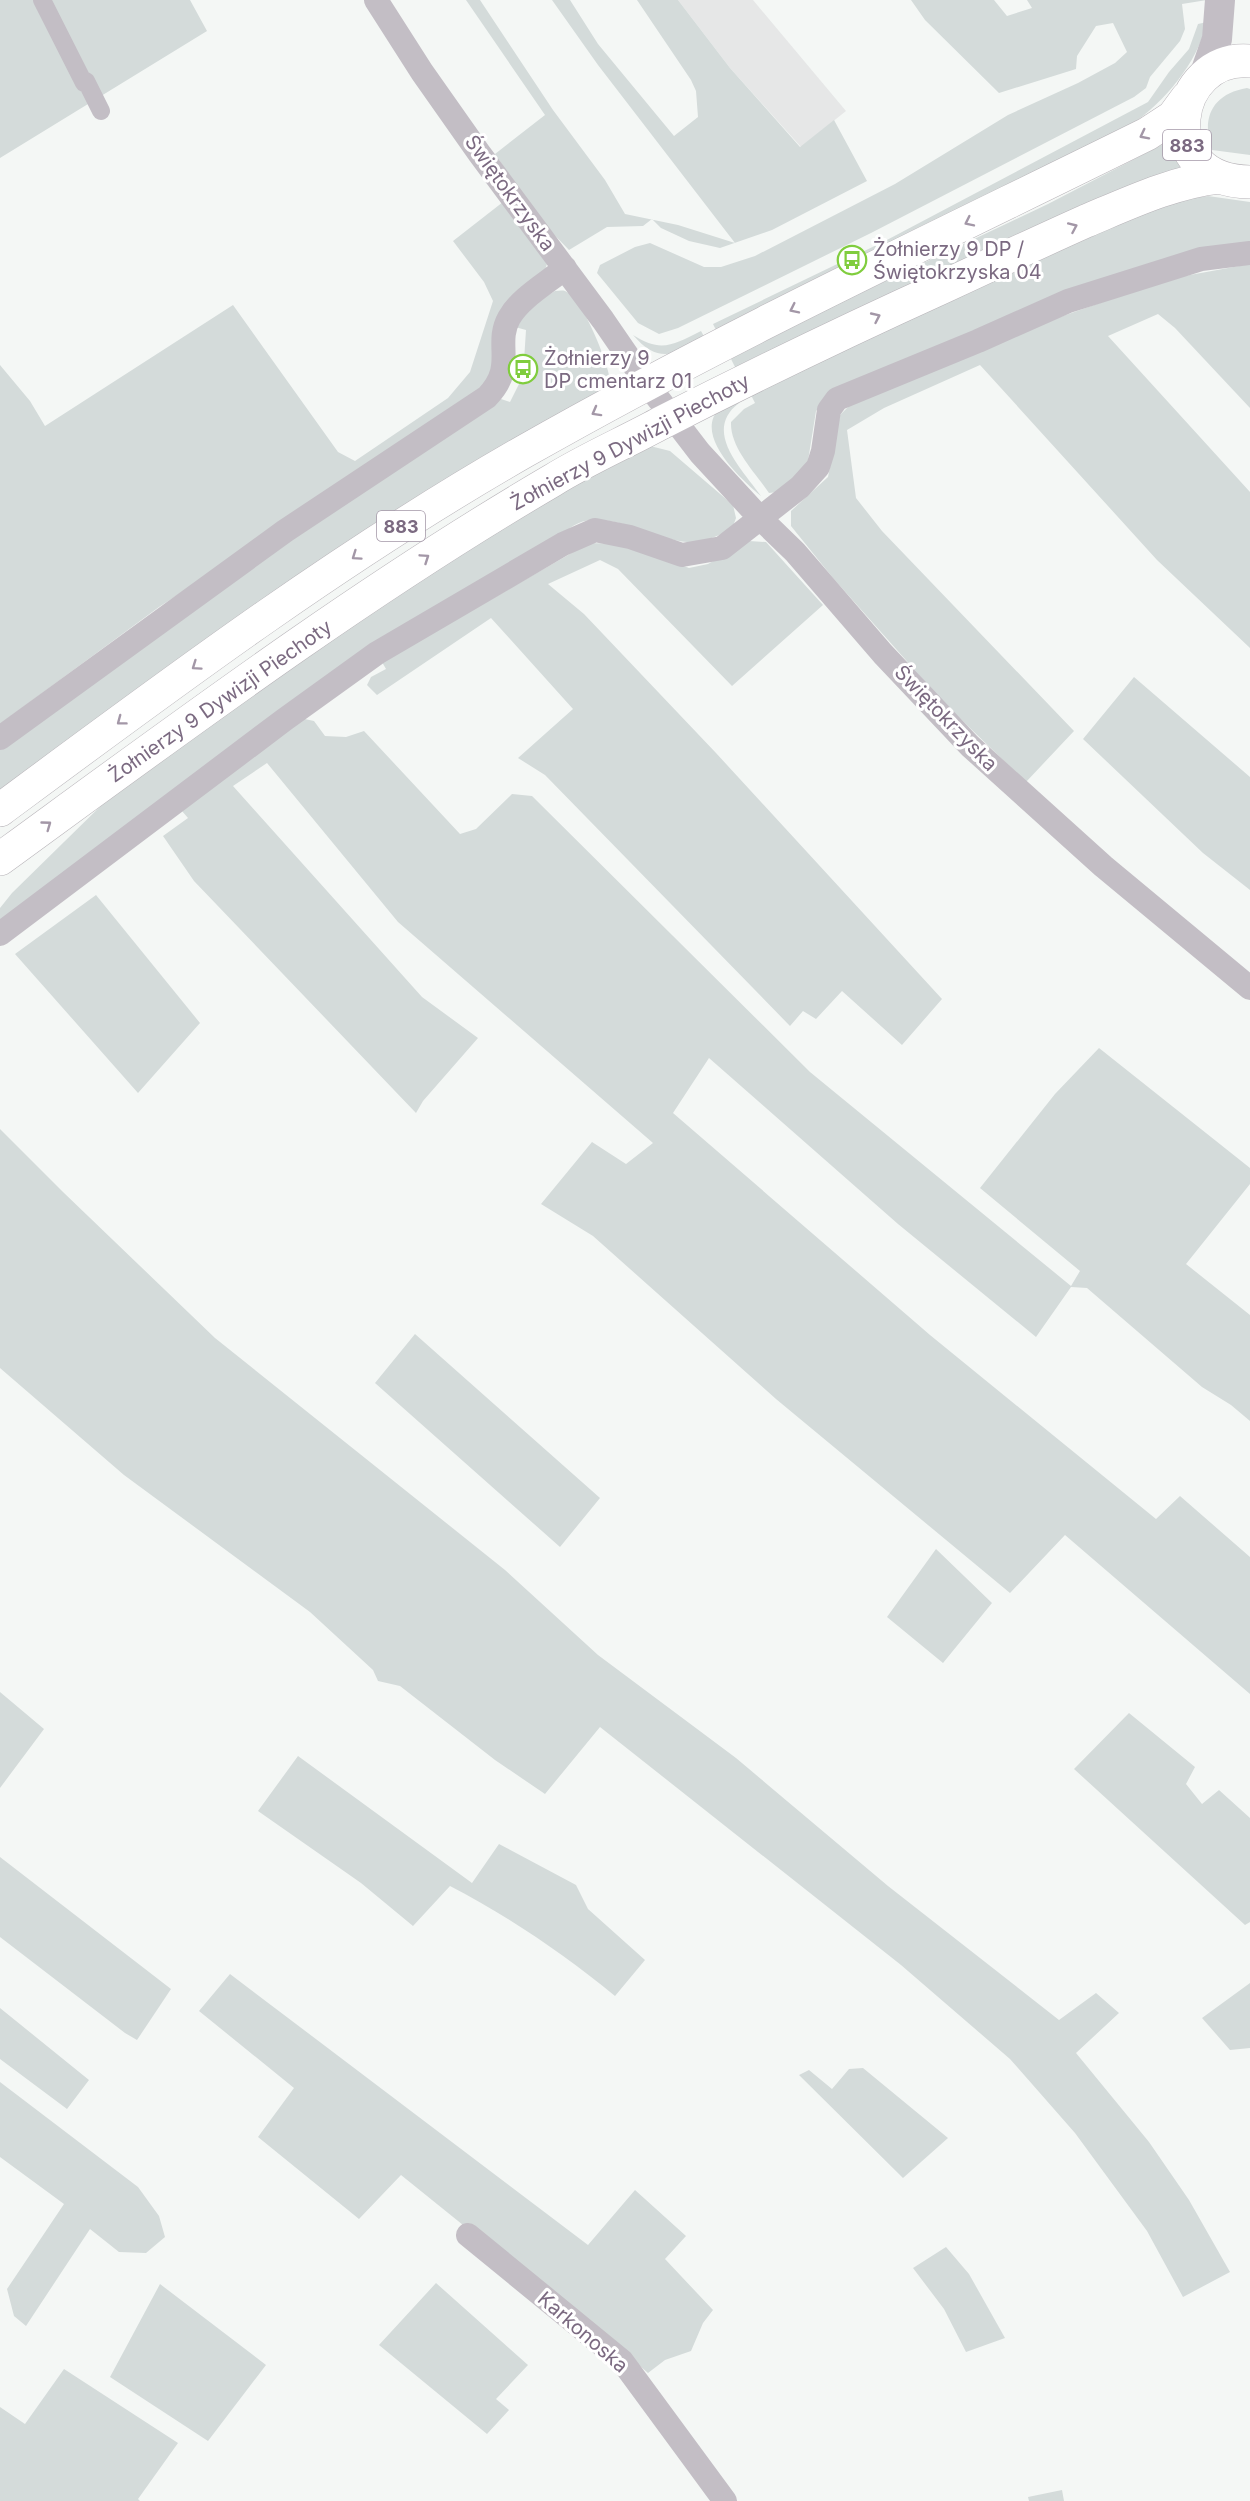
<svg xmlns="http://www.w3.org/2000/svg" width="1250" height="2501" viewBox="0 0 1250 2501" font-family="Inter,sans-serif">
	<rect width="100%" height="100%" fill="#f4f7f5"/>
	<path fill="#e6e7e7" d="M 678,0 L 753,0 L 846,111 L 801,147 L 730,68 Z"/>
	<path fill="#d4dbda" d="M 0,0 L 190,0 L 207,31 L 0,158 Z
		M 466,0 L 480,0 L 553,110 L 605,180 L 625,214 L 678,225 L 735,243 L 598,65 L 552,0 L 570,0 L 598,44 L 674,136 L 698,117 L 696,91 L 691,80 L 637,0 L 678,0 L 730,68 L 800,147 L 834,120 L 867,181 L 772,230 L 720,248 L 689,241 L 661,228 L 652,219 L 643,226 L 607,227 L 569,250 L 540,220 L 495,154 L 545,115 Z
		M 911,0 L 994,0 L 1007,16 L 1032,8 L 1027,0 L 1207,0 L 1182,4 L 1185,29 L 1180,41 L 1150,77 L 1146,88 L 1134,97 L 871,233 L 678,328 L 659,334 L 638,323 L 597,273 L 600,265 L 635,247 L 650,243 L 704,267 L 721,267 L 755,256 L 895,184 L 1008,115 L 1078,83 L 1115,63 L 1127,52 L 1113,23 L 1096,26 L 1077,56 L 1076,69 L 999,93 L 925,20 Z
		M 1207,22 C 1197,64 1165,101 1131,125 L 718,334 L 713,324 L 885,241 L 1148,102 L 1169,72 L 1189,49 L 1198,24 Z
		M 1247,88 L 1250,89 L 1250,155 L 1212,150 C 1201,118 1212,94 1247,88 Z
		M 1175,138 L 1186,166 L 737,371 L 729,355 L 1048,204 Z
		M 1208,196 L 1250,202 L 1250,248 L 835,389 L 816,411 L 807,467 L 778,492 L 769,493 C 755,472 730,448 731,422 L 744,409 L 755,403 L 749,391 L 1112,226 L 1179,200 Z
		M 503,202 L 547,264 L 544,273 L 494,364 L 485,387 L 260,541 L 159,607 L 0,724 L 0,365 L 30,401 L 45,426 L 233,305 L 338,452 L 355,461 L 448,398 L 470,372 L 493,301 L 484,282 L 453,241 Z
		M 1250,264 L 1250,408 L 1175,328 L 1158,314 L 1108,336 L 1250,492 L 1250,648 L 1157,560 L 980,365 L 884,408 L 847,430 L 856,498 L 882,531 L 1074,731 L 1026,782 L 944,703 L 833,578 L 791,526 L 791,511 L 828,477 L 840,415 L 852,403 L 1043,323 L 1168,279 Z
		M 555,291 C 558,291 562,290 565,291 C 583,299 607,360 610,379 L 598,394 L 0,792 L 0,749 L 317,519 L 501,399 L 510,402 L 523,376 L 526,330 L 515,327 L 535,303 Z
		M 701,331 L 706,340 C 674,354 659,365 633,335 C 661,353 673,345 701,331 Z
		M 736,397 L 739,403 C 702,431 742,469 761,496 C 742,480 692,435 720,408 C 725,403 731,401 736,397 Z
		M 650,446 L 670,451 L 733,505 L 736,518 L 732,529 C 718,536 703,543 687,542 C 650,540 593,498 563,535 L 0,924 L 0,908 L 12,893 L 116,791 L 360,617 L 527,513 L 630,454 Z
		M 749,541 L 766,542 L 823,605 L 732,686 L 618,569 L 600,560 L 548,584 L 584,614 L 716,753 L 942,999 L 902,1045 L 842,991 L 816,1019 L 803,1011 L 790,1026 L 545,775 L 518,758 L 573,709 L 491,618 L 377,695 L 367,685 L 371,677 L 386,669 L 382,662 L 589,543 L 623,544 L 689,568 L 708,564 Z
		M 1134,677 L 1250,777 L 1250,890 L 1203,853 L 1083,739 Z
		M 300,718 L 314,721 L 325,736 L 346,737 L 364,731 L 460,834 L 476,829 L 512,794 L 532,796 L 810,1072 L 1071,1286 L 1080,1271 L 980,1188 L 1055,1094 L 1099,1048 L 1250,1168 L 1250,1184 L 1186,1264 L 1250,1315 L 1250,1421 L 1231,1405 L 1202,1387 L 1087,1288 L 1071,1287 L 1036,1337 L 898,1224 L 709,1058 L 673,1113 L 930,1335 L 1156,1519 L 1180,1496 L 1250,1557 L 1250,1694 L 1065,1535 L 1010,1593 L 776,1399 L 593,1236 L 541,1204 L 592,1142 L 626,1164 L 653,1143 L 398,922 L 267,763 L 233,786 L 422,997 L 478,1038 L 423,1101 L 416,1113 L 194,881 L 163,836 L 188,818 L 182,811 Z
		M 96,895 L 200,1023 L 138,1093 L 15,954 Z
		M 0,1129 L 63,1192 L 215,1338 L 505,1570 L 598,1655 L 736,1758 L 888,1886 L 1059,2020 L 1096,1993 L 1119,2013 L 1076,2053 L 1149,2142 L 1189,2200 L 1230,2272 L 1183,2297 L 1147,2231 L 1075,2133 L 1010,2059 L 901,1965 L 600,1727 L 545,1794 L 495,1760 L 400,1686 L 378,1681 L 373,1670 L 310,1612 L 124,1475 L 0,1368 Z
		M 415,1334 L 600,1498 L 560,1547 L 375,1383 Z
		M 936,1549 L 992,1603 L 943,1663 L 887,1617 Z
		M 0,1692 L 44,1729 L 0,1788 Z
		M 1129,1713 L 1195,1767 L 1186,1784 L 1202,1804 L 1219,1790 L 1250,1818 L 1250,1922 L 1245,1925 L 1074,1769 Z
		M 298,1756 L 472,1883 L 499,1844 L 576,1885 L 588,1909 L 645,1960 L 615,1996 C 565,1955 508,1916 450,1886 L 413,1926 L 361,1883 L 258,1811 Z
		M 0,1857 L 171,1989 L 137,2040 L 125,2033 L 0,1937 Z
		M 230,1974 L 588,2245 L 635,2190 L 686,2236 L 665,2259 L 713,2310 L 703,2323 L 691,2351 L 665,2360 L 648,2373 L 585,2318 L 463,2225 L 401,2175 L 359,2219 L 258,2137 L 294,2088 L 199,2011 Z
		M 1250,1983 L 1250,2048 L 1230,2050 L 1202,2018 Z
		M 0,2008 L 89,2080 L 67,2109 L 0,2059 Z
		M 863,2068 L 948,2138 L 903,2178 L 799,2075 L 809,2070 L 832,2089 L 849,2069 Z
		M 0,2082 L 138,2187 L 159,2216 L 165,2237 L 146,2253 L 119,2252 L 90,2229 L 26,2326 L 14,2316 L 7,2289 L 64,2204 L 0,2157 Z
		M 946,2247 L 969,2274 L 1005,2338 L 966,2352 L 944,2309 L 913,2268 Z
		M 436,2283 L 528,2365 L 496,2399 L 509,2410 L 487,2434 L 379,2345 Z
		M 160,2284 L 266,2365 L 208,2441 L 110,2377 Z
		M 64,2369 L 178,2443 L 138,2499 L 140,2501 L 0,2501 L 0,2407 L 25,2424 Z
		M 1062,2490 L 1064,2501 L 1029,2501 L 1028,2497 Z"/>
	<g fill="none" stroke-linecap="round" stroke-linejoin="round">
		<g stroke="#b8b4b9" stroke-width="34">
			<path id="trunk" d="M 1250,61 C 1173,54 1151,181 1250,182
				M 0,810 C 170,684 341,556 525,451 C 727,336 939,237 1147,134 L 1173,117 L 1187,98
				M 0,859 C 181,727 360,593 553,480 C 587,459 624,443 659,424 C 753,376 848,330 945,286 C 992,264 1039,242 1086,221 C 1129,203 1173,182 1219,177"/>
		</g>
		<path stroke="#c3bec5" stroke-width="18" d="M 42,0 L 84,83 L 86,81 L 101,111"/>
		<path stroke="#c3bec5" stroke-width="24" d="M 376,0 L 422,72 L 479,153 L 603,320 L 647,384 L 700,453 L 760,518 L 795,552 L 883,654 L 970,746 L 1103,866 L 1250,988
			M 0,738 L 285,531 L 487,397 C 517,366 494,345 509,318 C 520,298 547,283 565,268
			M 0,934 L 284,720 L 377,653 L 563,544 L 595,530 L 630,537 L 682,555 L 722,548 L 800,487 L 818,467 L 823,451 L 829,410 L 837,399 L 978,341 L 1068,301 L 1201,259 L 1250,253
			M 468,2235 L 622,2361 L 725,2501"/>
		<path stroke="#c3bec5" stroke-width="30" d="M 1204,76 L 1217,39 L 1220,0"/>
		<use href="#trunk" stroke="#fff" stroke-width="33"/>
	</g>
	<defs><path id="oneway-chevron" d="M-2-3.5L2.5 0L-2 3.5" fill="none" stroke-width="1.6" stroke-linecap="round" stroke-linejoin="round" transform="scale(1.5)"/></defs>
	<g stroke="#a397a7">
		<use href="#oneway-chevron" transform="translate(1144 135) rotate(153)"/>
		<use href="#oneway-chevron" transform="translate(969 222) rotate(154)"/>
		<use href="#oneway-chevron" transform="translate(1073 227) rotate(-24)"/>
		<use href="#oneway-chevron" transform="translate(794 309) rotate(154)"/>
		<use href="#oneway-chevron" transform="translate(876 317) rotate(-25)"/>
		<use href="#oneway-chevron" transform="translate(596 412) rotate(151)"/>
		<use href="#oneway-chevron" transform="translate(356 556) rotate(145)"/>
		<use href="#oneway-chevron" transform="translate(425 558) rotate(-34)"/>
		<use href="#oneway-chevron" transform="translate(196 666) rotate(145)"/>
		<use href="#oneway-chevron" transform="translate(121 721) rotate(143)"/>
		<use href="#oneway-chevron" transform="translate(47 825) rotate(-36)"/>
	</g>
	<defs>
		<g id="bus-ring" transform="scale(1.5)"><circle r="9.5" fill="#fff" stroke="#80cd3e" stroke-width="1.5"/><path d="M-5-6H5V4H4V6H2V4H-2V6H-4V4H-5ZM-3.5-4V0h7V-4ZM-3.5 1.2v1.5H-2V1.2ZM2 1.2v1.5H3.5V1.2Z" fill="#80cd3e"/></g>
	</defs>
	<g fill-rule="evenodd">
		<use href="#bus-ring" x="852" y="260"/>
		<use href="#bus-ring" x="523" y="369"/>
	</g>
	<g text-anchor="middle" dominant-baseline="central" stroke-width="6" stroke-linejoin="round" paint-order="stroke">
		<g fill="#fff" stroke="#a397a7" stroke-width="1.5">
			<rect x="1163" y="130" width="48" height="30" rx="4.5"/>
			<rect x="377" y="511" width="48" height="30" rx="4.5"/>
		</g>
		<g font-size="18" font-weight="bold" fill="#7b6a81">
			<text x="1187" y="145">883</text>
			<text x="401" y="526">883</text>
		</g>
		<g font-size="20" fill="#7b6a81" stroke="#fff">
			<text transform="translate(510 193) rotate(54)">Świętokrzyska</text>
			<text transform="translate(630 442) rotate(-28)">Żołnierzy 9 Dywizji Piechoty</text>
			<text transform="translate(220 701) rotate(-35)">Żołnierzy 9 Dywizji Piechoty</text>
			<text transform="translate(946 718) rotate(46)">Świętokrzyska</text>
			<text transform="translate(583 2332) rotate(41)">Karkonoska</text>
		</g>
		<g font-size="20" fill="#7b6a81" stroke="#fff" text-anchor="start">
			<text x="873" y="249">Żołnierzy 9 DP /<tspan x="873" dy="23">Świętokrzyska 04</tspan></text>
			<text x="544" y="358">Żołnierzy 9<tspan x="544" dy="23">DP cmentarz 01</tspan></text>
		</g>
	</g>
</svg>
